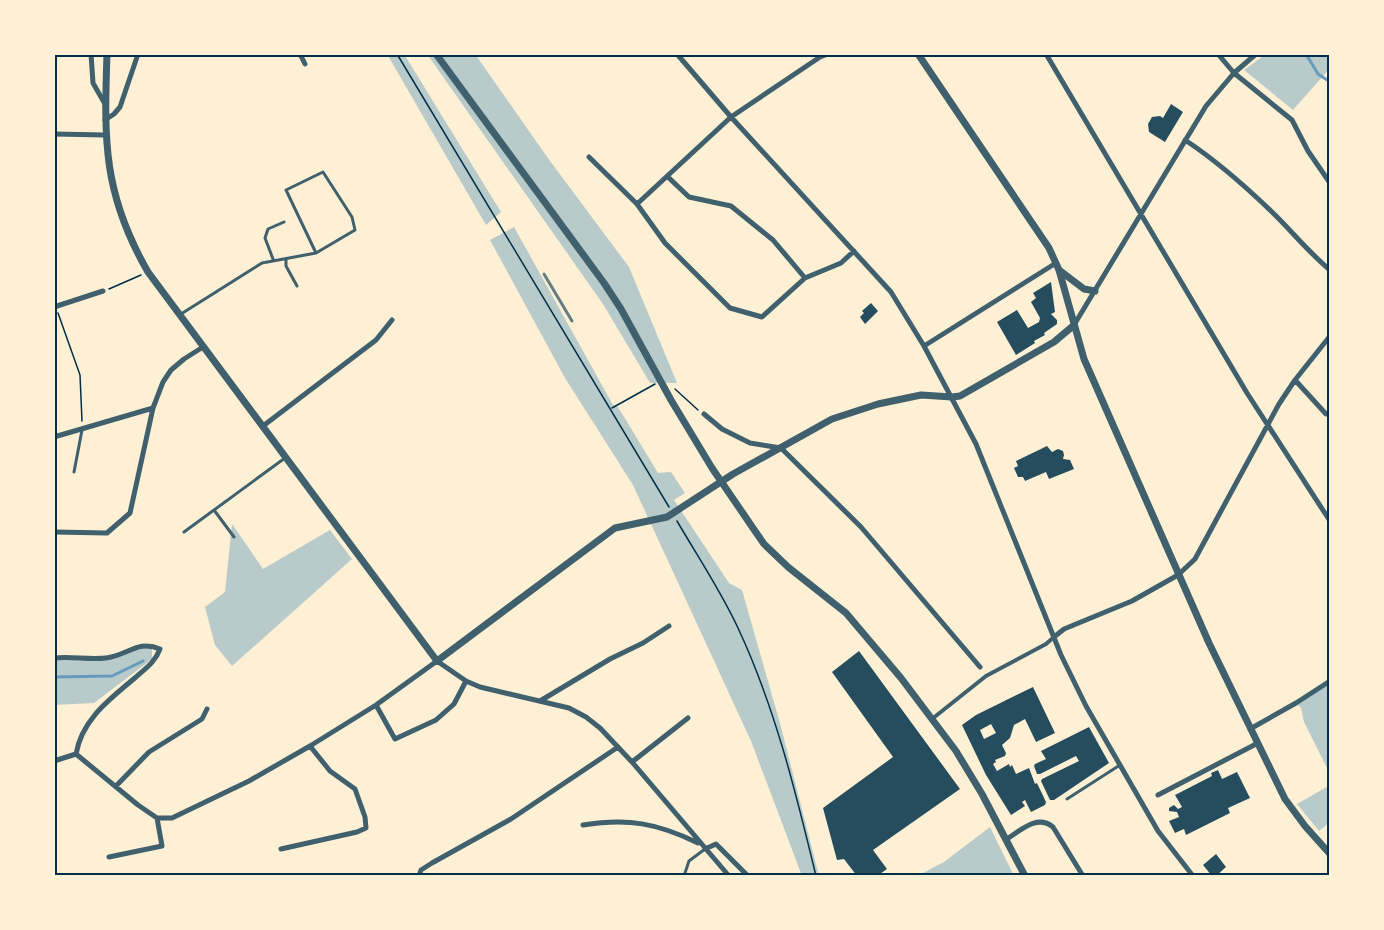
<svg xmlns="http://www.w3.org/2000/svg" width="1384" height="930" viewBox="0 0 1384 930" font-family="Barlow,sans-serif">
	<rect width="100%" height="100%" fill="#fdf0d5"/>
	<path fill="#b9caca" d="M 387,54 L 404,54 L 501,212 L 486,225 Z
		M 427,54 L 475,54 L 550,161 L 629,267 L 677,383 L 650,383 L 603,304 Z
		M 1266,54 L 1330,54 L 1330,68 L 1293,110 L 1244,70 Z
		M 514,227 L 613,405 L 618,407 L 658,473 L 671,472 L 685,493 L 674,500 L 729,583 L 742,590 L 781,727 L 819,876 L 802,876 L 751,741 L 633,485 L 565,378 L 490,240 Z
		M 232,524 L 263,569 L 330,530 L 352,559 L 232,666 L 215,645 L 205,607 L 225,592 Z
		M 152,646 L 152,659 L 94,703 L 54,705 L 54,658 L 107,658 Z
		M 1330,681 L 1330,774 L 1304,722 L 1301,708 L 1296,703 Z
		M 1330,785 L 1330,822 L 1319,831 L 1297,804 Z
		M 990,827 L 1014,876 L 917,876 L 944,862 Z"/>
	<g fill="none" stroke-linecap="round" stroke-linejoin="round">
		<path stroke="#669bbc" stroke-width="3" d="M 1306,54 L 1318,74 L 1330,82
			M 54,677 L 112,676 L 143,661"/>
	</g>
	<path fill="#264d5e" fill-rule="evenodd" d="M 1171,104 L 1183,112 L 1165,142 L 1149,132 L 1148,124 L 1152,117 L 1160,116 L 1163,118 Z
		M 1051,282 L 1055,312 L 1051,314 L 1057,320 L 1057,324 L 1044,333 L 1045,335 L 1034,341 L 1035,343 L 1016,355 L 997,322 L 1017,310 L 1028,328 L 1039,322 L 1040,318 L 1031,302 L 1036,298 L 1033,293 Z
		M 871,303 L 878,311 L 865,324 L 860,317 L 864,313 L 862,311 Z
		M 1047,446 L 1052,452 L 1058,449 L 1063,451 L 1064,455 L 1063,459 L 1070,460 L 1074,469 L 1049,479 L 1046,472 L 1025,481 L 1023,477 L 1018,477 L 1014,468 L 1018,466 L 1016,461 Z
		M 859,651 L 960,789 L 873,850 L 887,869 L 877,876 L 857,876 L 844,859 L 837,860 L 823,808 L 893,757 L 832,672 Z
		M 1033,687 L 1055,733 L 1036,742 L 1025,719 L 1014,725 L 1010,738 L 1002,745 L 1006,753 L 1005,756 L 995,760 L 996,762 L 993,764 L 997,771 L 1009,764 L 1010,767 L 1012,765 L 1016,774 L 1029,768 L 1035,784 L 1037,783 L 1046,802 L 1045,805 L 1031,812 L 1025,800 L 1022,802 L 1025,806 L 1011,815 L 986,775 L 962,725 L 976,715 ZM 991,724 L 996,733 L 984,739 L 980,730 Z
		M 1089,727 L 1109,763 L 1054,800 L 1050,800 L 1041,781 L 1042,779 L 1079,761 L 1076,756 L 1040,774 L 1037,774 L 1034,766 L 1035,764 L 1046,759 L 1041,751 Z
		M 1218,770 L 1222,779 L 1237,772 L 1250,798 L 1228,808 L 1230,813 L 1186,835 L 1184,829 L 1175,833 L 1169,821 L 1179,817 L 1177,812 L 1169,811 L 1169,808 L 1174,805 L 1178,809 L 1182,807 L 1175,795 L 1212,776 L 1211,773 Z
		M 1216,854 L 1226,867 L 1216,876 L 1212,876 L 1203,865 Z"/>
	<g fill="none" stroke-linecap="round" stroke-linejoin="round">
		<path stroke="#003049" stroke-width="1.5" d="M 397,54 L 669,507
			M 109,289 L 141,275
			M 58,313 L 80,375 L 82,421
			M 675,389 L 698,410
			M 612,408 L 655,384
			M 677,521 C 698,557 721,591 738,628 C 775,707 796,793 816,876"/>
		<path stroke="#3f606c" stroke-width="3" d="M 273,259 L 265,238 L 268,229 L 284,222
			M 286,259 L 286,266 L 297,286
			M 181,314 L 262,263 L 316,253 L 355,230 L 352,217 L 323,172 L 286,190 L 316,253
			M 74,472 L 82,430
			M 214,510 L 234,537
			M 184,532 L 285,458
			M 1067,799 L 1120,765
			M 684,876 L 689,861 L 705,849"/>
		<path stroke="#3f606c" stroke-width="4" d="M 932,719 L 986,676 L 1046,644 L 1054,637"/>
		<path stroke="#3f606c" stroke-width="5" d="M 91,54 L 93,83 L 105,104
			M 300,54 L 305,64
			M 677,54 L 731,117 L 891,292 L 924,346 L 976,444 L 1061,655 L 1086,706 L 1158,831 L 1193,876
			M 1046,54 L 1247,393 L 1330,521
			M 1218,54 L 1234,73 L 1292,120 L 1308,151 L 1330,183
			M 105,120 L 114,114 L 120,107 L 138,54
			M 54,134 L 105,135
			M 1185,140 C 1217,161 1244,185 1271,211 C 1291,230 1308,252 1330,270
			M 589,157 L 637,204 L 665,243 L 730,308 L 762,317 L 805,278 L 841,263 L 854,251
			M 668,177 L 689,197 L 731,206 L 773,240 L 805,278
			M 637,204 L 731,117 L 820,57 L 828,54
			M 54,307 L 103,291
			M 1074,325 L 1206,106 L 1234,73 L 1256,54
			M 924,346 L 1056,263
			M 1295,380 L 1326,414 L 1330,413
			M 704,414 L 722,429 L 750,443 L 781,448 L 861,527 L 980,667
			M 263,426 L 376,340 L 392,320
			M 54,437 L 153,408
			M 54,532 L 107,533 L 130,513 L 153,408 L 163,382 L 171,370 L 184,359 L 203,347
			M 1054,637 L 1064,629 L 1132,601 L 1178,575 L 1195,559 L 1279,404 L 1295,380 L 1330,336
			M 54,658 C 71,656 89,660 106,658 C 127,656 138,639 160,649 C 155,662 146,668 136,677 C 110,699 82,719 76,754 L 138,805 L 157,818 L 172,818 L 249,781 L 310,746 L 376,705 L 437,661 L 466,681 L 480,687 L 569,708 L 586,717 L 600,728 L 632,762 L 729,876
			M 540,701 L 610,659 L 643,643 L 669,626
			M 376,705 L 395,739 L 436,720 L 454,704 L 466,681
			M 1250,729 L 1296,703 L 1330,681
			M 54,761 L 76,754
			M 632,762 L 688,718
			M 116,786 L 149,752 L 202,719 L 207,709
			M 1158,795 L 1258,743
			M 583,825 C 628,818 657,823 698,843
			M 1007,839 C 1021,830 1037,814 1053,827 L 1083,876
			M 281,849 L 357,832 L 366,828 L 365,817 L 355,789 L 330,771 L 310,746
			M 705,849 L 716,844 L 748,876
			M 109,857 L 162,846 L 157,818
			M 419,876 L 421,870 L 432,863 L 511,819 L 618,747"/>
		<path stroke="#3f606c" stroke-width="7" d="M 107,54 C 104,141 103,194 148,272 L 437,661 L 615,528 L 667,517 L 733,474 L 832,419 L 878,404 L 921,395 L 952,397 L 960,396 L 1054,342 L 1073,326
			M 436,54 L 604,283 L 621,309 L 671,400 L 712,468 L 755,531 L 764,544 L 788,567 L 846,613 L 901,678 L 956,751 L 982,794 L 1025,876
			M 918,54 L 1049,248 L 1059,270 L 1084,359 L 1209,643 L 1285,799 L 1305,826 L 1330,854
			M 1059,270 L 1084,289 L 1095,291"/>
		<path stroke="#657d81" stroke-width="3" d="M 544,274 L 572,321"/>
	</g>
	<rect width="1384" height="930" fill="none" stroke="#fdf0d5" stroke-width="111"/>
	<rect x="56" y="56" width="1272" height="818" fill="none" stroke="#003049" stroke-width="2"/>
</svg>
